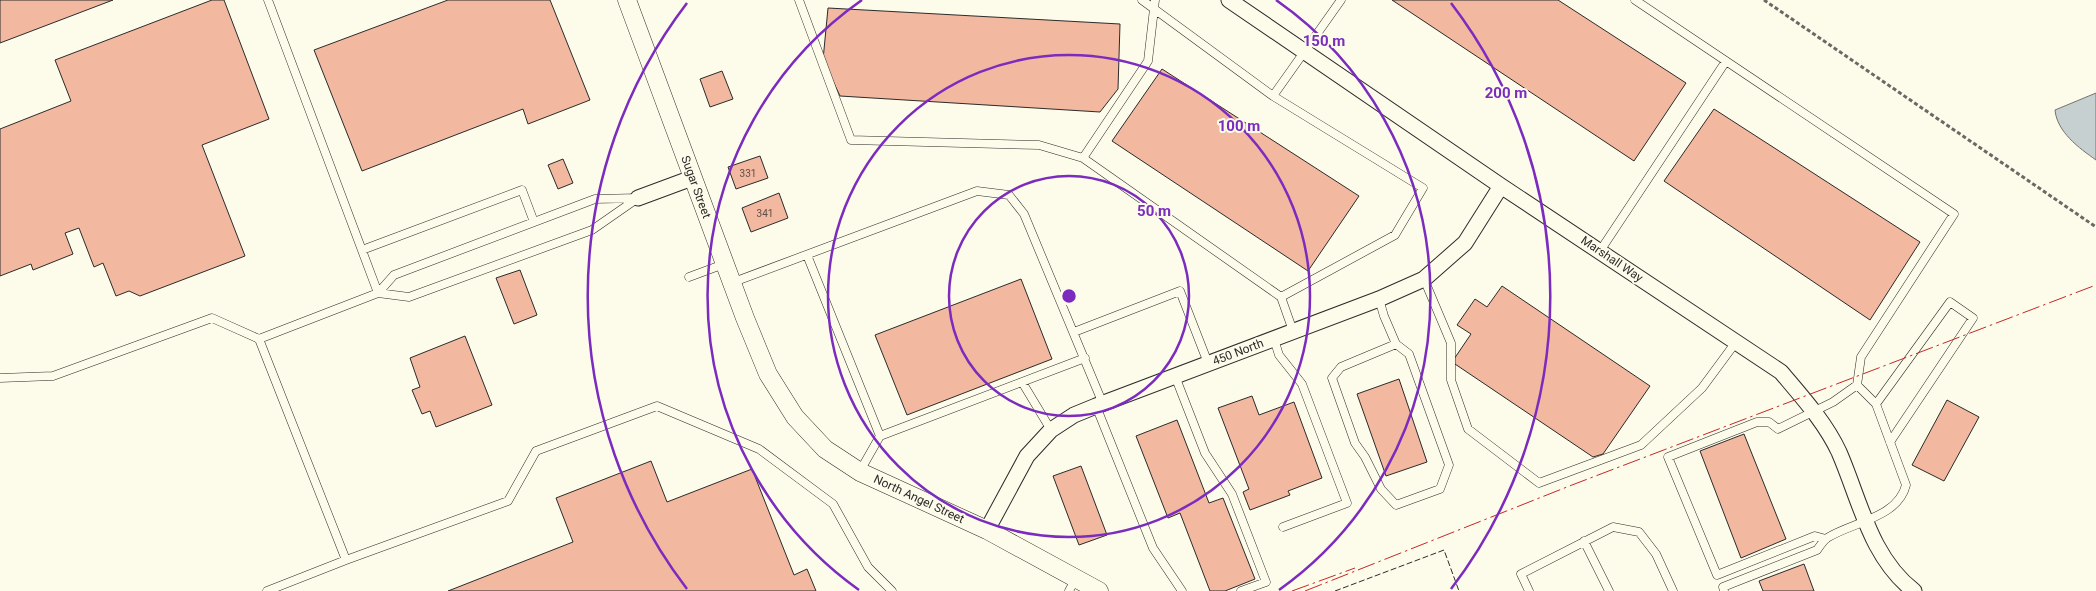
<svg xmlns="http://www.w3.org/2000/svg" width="2096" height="591" viewBox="0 0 2096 591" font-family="Roboto,sans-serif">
	<rect width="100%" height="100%" fill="#fdfbea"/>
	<path fill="#c7d0d0" stroke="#74746e" d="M 2096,93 L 2096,160 C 2079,148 2057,132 2055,110 Z"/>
	<path fill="#f2b8a0" stroke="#2b2b2b" d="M 0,0 L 113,0 L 0,43 Z
		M 212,0 L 224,0 L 269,119 L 202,145 L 245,256 L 140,296 L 129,291 L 116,296 L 103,263 L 94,267 L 79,228 L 65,233 L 73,254 L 33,270 L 31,264 L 0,276 L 0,129 L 71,101 L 55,60 Z
		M 448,0 L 550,0 L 590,100 L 528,124 L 523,109 L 362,171 L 314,50 Z
		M 1392,0 L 1558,0 L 1686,83 L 1634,161 Z
		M 828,8 L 1120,24 L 1118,89 L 1100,112 L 840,96 L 823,60 Z
		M 1162,69 L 1359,196 L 1308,271 L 1112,141 Z
		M 722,71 L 733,99 L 710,107 L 700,79 Z
		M 1714,109 L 1920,242 L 1870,320 L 1664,181 Z
		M 760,156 L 768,178 L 736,189 L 728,167 Z
		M 563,159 L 573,183 L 558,189 L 548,165 Z
		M 779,193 L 788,218 L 751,232 L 742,208 Z
		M 520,270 L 537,315 L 514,324 L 496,278 Z
		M 1021,279 L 1052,359 L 907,415 L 875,335 Z
		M 1502,286 L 1650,386 L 1603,454 L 1593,457 L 1452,362 L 1471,334 L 1457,325 L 1475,299 L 1487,307 Z
		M 465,336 L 492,405 L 436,427 L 430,411 L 422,414 L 412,390 L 420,387 L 410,358 Z
		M 1399,379 L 1427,462 L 1386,476 L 1357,394 Z
		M 1252,396 L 1259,415 L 1294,402 L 1322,478 L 1288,491 L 1290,495 L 1250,510 L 1243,492 L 1249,489 L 1218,408 Z
		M 1947,400 L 1979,417 L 1944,481 L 1912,465 Z
		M 1177,420 L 1209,503 L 1223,498 L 1255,579 L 1225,591 L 1210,591 L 1180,513 L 1168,518 L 1136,436 Z
		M 1744,434 L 1786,539 L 1741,558 L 1700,451 Z
		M 651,461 L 667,502 L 752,469 L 794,575 L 807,569 L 816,591 L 448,591 L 573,542 L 556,498 Z
		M 1081,466 L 1107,535 L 1079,545 L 1053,476 Z
		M 1804,564 L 1814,591 L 1763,591 L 1759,581 Z"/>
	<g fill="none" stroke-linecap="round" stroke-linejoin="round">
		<g stroke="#2b2b2b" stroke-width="9">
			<path id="service" d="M 268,0 L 378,293
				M 799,0 L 851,140 L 1039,145 L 1083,158 L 1281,297 L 1293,331
				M 1142,0 L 1273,96 L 1423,188 L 1395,235 L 1281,297
				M 1635,0 L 1954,214 L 1861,357 L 1857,385
				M 1273,96 L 1341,0
				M 1083,158 L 1148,61 L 1155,0
				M 362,250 L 522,190 L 534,222
				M 1600,251 L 1726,61
				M 807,255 L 880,436
				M 689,277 L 724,264
				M 1424,279 L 1451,343 L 1451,380 L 1468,429 L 1539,483 L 1641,445 L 1702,388 L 1736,342
				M 731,283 L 977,191 L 1009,195 L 1024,214 L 1103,404
				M 378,293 L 409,297 L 592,230 L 638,198
				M 1379,299 L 1384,316 L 1396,344 L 1409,354 L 1449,465 L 1440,489 L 1396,505 L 1381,489 L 1365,457 L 1355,443 L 1332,378 L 1341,367 L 1396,344
				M 1074,332 L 1180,291 L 1208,363
				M 1274,339 L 1279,355 L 1302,384 L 1347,503 L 1283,527
				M 1175,376 L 1205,453 L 1232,494 L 1266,582 L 1241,591
				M 0,378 L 53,376 L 212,318 L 259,339
				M 1022,382 L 1051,430
				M 1876,404 L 1950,302 L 1973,318 L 1890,442
				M 1096,406 L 1153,548 L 1182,591
				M 860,471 L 880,436 L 1085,358
				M 1584,541 L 1609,591
				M 346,560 L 259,339 L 378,293 L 394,275 L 595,199 L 638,198
				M 267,591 L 346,560 L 508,501 L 536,451 L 657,406 L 759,449 L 833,504 L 868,567 L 892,591
				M 1069,591 L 1076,578
				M 1529,591 L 1521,574 L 1613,527 L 1639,532 L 1656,554 L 1673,591
				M 1724,591 L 1723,587 L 1817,550 C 1820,546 1823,541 1827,538 C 1852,522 1898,518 1906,485 L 1876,404 L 1857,385 L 1833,402 L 1778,429 L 1769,422 L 1757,422 L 1668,457 L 1717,575 L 1815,536 L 1826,539"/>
		</g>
		<g stroke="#2b2b2b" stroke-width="17">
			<path id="minor" d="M 1229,0 L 1501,186 L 1781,372 C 1802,397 1825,422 1839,452 C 1860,500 1870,557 1914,591
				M 638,198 L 692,178
				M 987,530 L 1027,456 L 1051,430 L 1074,415 L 1096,406 L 1379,299 L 1424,279 L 1465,243 L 1501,186"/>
		</g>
		<g stroke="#2b2b2b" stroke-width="19">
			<path id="tertiary" d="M 627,0 L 745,318 L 768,374 L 795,417 L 825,449 L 860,472 L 987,530 L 1099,591"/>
		</g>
		<path stroke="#6a6964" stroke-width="3" stroke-dasharray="4 2.5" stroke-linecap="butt" d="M 1764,0 L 2096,227"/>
		<use href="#service" stroke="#fdfbea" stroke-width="8"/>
		<use href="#minor" stroke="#fdfbea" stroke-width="15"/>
		<use href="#tertiary" stroke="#fdfbea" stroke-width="18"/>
		<path stroke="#2b2b2b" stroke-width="1" stroke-dasharray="6 2.5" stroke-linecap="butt" d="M 1335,591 L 1444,550 L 1459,591"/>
		<path stroke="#c62828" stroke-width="1" stroke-dasharray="18 4 2.5 4" stroke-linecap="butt" d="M 1292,591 L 1355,568
			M 1305,591 L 1572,485 L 2096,285"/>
	</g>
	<g fill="none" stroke="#7b2cbf" stroke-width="2.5">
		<circle cx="1069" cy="296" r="120"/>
		<circle cx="1069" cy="296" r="241"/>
		<path d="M859 590A361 361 0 0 1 862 0M1276 0A361 361 0 0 1 1279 590"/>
		<path d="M687 589A482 482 0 0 1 687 3M1451 3A482 482 0 0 1 1451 589"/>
	</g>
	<g text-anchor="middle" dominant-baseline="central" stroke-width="4" stroke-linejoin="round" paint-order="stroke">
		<g font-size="10" fill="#5d4e48">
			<text x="748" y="173">331</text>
			<text x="765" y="213">341</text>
		</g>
		<g font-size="12" fill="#2b2b2b" stroke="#fdfbea">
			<text transform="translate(696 187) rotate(70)">Sugar Street</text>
			<text transform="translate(1612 259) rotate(34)">Marshall Way</text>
			<text transform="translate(1238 352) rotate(-21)">450 North</text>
			<text transform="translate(919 499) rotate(25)">North Angel Street</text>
		</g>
	</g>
	<circle cx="1069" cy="296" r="8" fill="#7b2cbf" stroke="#fdfbea" stroke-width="2.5"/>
	<g font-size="15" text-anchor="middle" font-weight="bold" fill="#7b2cbf" stroke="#fdfbea" stroke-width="4" stroke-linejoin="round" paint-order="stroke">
		<text x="1324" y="46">150 m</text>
		<text x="1506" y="98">200 m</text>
		<text x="1239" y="131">100 m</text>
		<text x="1154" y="216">50 m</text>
	</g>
</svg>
